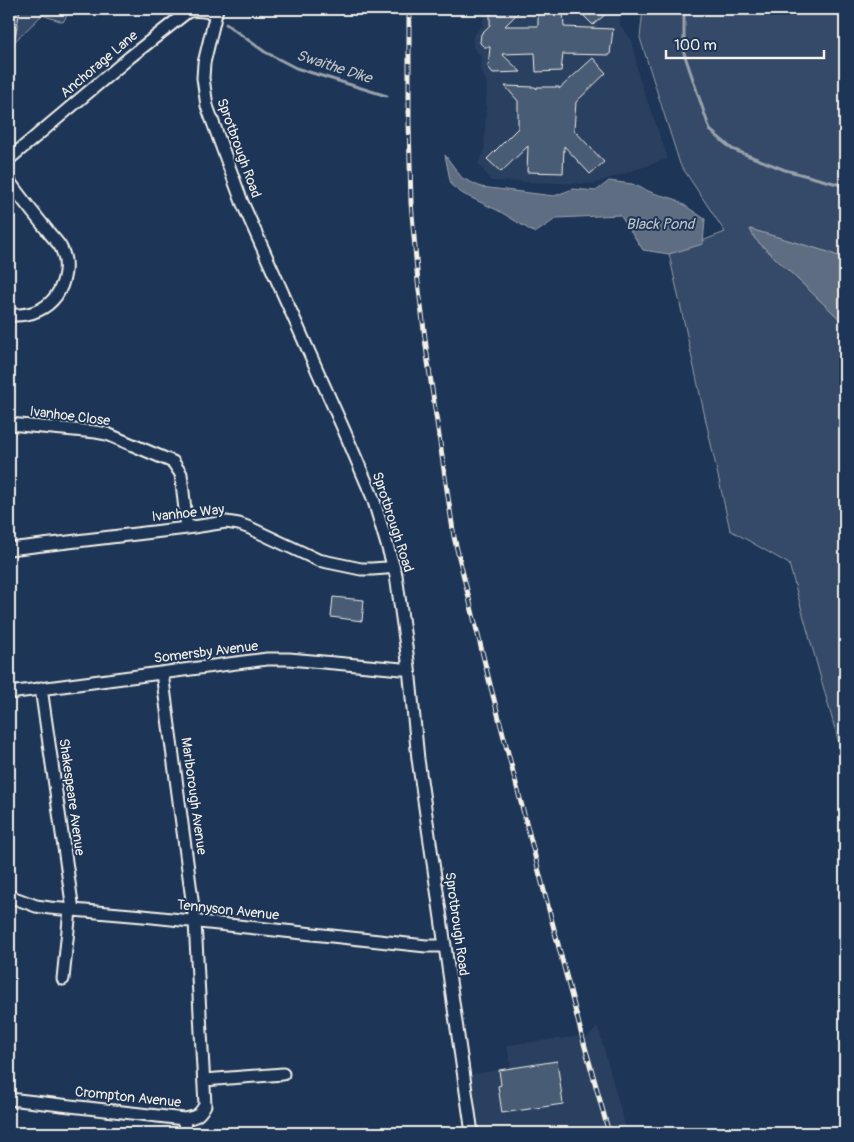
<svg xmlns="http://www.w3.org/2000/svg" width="854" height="1142" viewBox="0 0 854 1142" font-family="Pangolin,sans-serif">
	<rect width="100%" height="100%" fill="#1d3557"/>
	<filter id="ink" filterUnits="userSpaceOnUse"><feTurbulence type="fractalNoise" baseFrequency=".02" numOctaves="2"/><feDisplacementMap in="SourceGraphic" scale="10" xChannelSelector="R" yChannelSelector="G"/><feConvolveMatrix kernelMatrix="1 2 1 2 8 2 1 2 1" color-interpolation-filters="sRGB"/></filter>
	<g filter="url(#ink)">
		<path fill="#2a4060" d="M 486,9 L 620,9 L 620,25 L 632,40 L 639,78 L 667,155 L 667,159 L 593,184 L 491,181 L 478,163 L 484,153 L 487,82 L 480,69 L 481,57 L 473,47 L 473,36 L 483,25 L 483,12 Z
			M 598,1027 L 627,1133 L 478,1133 L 469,1077 L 474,1074 L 511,1068 L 507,1045 L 582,1036 L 583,1041 Z"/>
		<path fill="#354a67" stroke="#949ea8" d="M 9,9 L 71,9 L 63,22 L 42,15 L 9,47 Z
			M 643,9 L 845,9 L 845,259 L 828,252 L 750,229 L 755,239 L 845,324 L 845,765 L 789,564 L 730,530 L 669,254 L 725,232 L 680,164 L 640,38 Z"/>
		<path fill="#5e6d82" stroke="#9aa2ab" d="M 445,155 L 462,178 L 481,187 L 554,196 L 573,189 L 596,191 L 609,181 L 632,184 L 653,193 L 675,199 L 705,219 L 703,244 L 669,254 L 643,250 L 620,215 L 557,218 L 535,233 L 499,211 L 463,194 L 451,185 Z
			M 750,229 L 828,252 L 845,259 L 845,324 L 755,239 Z"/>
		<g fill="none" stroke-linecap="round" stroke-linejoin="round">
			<path stroke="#9aa2ab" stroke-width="3" d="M 684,9 L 684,53 L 710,130 L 732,149 L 785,170 L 845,186
				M 226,24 L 265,52 L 296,68 L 387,96"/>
		</g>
		<path fill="#485b74" stroke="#f4f1e8" d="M 9,9 L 20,9 L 13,49 L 9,48 Z
			M 493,9 L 522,9 L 505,26 L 538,26 L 538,11 L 563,11 L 564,27 L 613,29 L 610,55 L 563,54 L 561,71 L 536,72 L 535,53 L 502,54 L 521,72 L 493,73 L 488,67 L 490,47 L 484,47 L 480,43 L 481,34 L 490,25 L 490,13 Z
			M 577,9 L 603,9 L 607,13 L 593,25 Z
			M 593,58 L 606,73 L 576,102 L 574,130 L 604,162 L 590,174 L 564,146 L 563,173 L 527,172 L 528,146 L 501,172 L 487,159 L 518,128 L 518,101 L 505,86 L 535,87 L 537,89 L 537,87 L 559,87 L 559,89 Z
			M 333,597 L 364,600 L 362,621 L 331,617 Z
			M 557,1061 L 563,1104 L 502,1113 L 498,1086 L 501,1085 L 499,1070 Z"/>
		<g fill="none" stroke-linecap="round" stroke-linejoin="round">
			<g stroke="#f4f1e8" stroke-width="15">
				<path id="minor" d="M 217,9 L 204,63 L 203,78 L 207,106 L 242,202 L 343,428 L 373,498 L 396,575 L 409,668 L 418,759 L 472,1133
					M 9,159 L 130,57 L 187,12 C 197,8 206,12 216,13
					M 9,181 C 21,198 34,214 47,230 C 51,236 58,242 61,248 C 69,263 65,283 56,296 C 44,312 28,316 9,315
					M 9,424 L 96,432 L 107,434 L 173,462 L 181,474 L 187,528
					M 9,549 L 187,528 L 226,522 L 239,524 L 250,528 L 318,560 L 361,569 L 372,569 L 386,568 L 393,566
					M 41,688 L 73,910
					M 9,693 L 267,659 L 289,659 L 402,669 L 409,668
					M 9,896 L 36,906 L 50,908 L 143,916 L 426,946 L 445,946
					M 63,979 L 70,910
					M 204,1080 L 283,1074
					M 9,1099 L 184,1119 C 196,1117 199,1116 205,1105 L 195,922 L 162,673
					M 184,1119 L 185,1133"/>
			</g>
			<use href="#minor" stroke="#1d3557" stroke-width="11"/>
			<g stroke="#f4f1e8" stroke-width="5">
				<path id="rail" d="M 409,9 L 409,122 L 411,203 L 418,282 L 428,362 L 454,537 L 490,684 L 582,1036 L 609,1133"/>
			</g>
			<use href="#rail" stroke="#1d3557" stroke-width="3" stroke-dasharray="9" stroke-linecap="butt"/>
		</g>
	</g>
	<g text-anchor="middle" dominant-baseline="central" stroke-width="4" stroke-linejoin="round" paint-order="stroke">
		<g font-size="14" fill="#f4f1e8" stroke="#1d3557">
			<text transform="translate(99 64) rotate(-40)">Anchorage Lane</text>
			<text transform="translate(239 148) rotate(70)">Sprotbrough Road</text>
			<text transform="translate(70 416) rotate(7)">Ivanhoe Close</text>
			<text transform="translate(188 513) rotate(-6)">Ivanhoe Way</text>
			<text transform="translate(393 522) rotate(72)">Sprotbrough Road</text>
			<text transform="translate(206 652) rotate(-7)">Somersby Avenue</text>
			<text transform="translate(194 796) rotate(82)">Marlborough Avenue</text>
			<text transform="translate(72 797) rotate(82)">Shakespeare Avenue</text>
			<text transform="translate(228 910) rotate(6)">Tennyson Avenue</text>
			<text transform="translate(457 924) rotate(82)">Sprotbrough Road</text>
			<text transform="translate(128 1097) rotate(6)">Crompton Avenue</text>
		</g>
		<g font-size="15" font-style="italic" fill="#c0c3c4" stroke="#1d3557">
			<text transform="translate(334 67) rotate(18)">Swaithe Dike</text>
			<text x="660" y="224">Black Pond</text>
		</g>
	</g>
	<rect width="854" height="1142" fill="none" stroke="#1d3557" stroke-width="30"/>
	<rect x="15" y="15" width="824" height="1112" fill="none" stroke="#f4f1e8" stroke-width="2" filter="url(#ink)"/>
	<path d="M666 50v8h158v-8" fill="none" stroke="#f4f1e8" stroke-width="2.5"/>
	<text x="674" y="50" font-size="15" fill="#f4f1e8" stroke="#1d3557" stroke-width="4" paint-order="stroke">100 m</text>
</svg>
